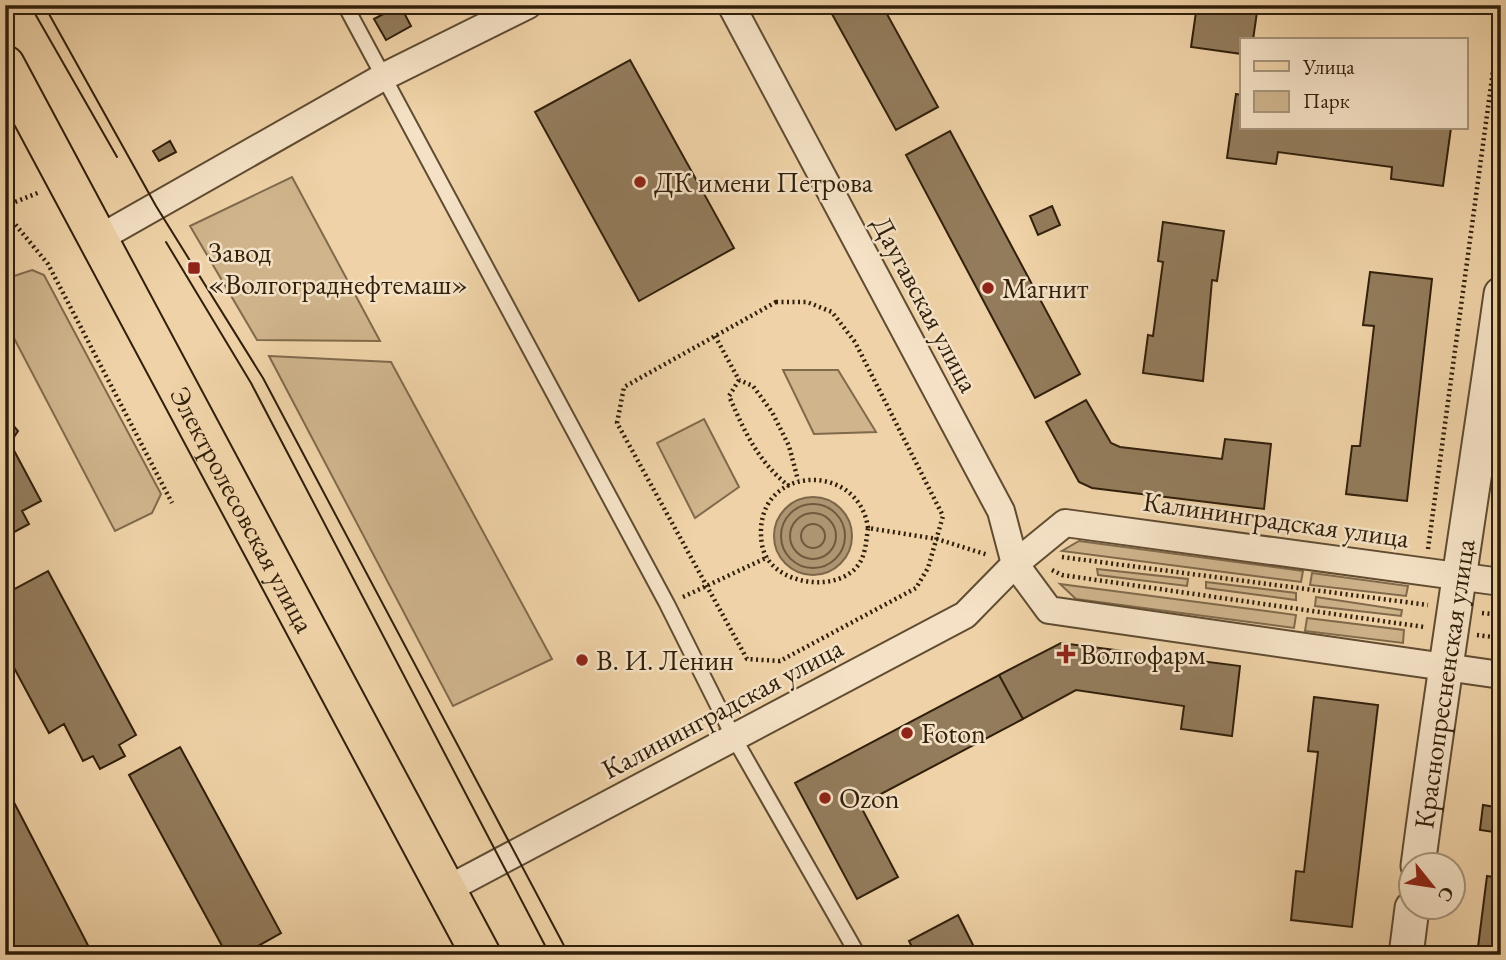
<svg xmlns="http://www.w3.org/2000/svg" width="1506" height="960" viewBox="0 0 1506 960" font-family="'EB Garamond',serif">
	<rect width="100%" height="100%" fill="#efd2a7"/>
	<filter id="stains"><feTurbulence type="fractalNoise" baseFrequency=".00286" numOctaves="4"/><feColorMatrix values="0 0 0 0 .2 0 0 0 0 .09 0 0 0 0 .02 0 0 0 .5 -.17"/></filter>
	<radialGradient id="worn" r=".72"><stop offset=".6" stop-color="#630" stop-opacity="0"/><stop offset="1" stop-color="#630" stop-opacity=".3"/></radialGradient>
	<path fill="#cfb48c" stroke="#806a4c" stroke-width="2" d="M 292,177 L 380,341 L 257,340 L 190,226 Z
		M 32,270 L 44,275 L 161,494 L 152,513 L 115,531 L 5,321 L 5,279 Z
		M 269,356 L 391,362 L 552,659 L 453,706 Z
		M 783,370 L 838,370 L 876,432 L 814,434 Z
		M 704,419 L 739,487 L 695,518 L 657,443 Z
		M 1079,541 L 1303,571 L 1301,582 L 1062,551 Z
		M 1097,569 L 1188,579 L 1187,586 L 1098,575 Z
		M 1312,573 L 1408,586 L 1406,596 L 1310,585 Z
		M 1206,582 L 1296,593 L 1296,600 L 1206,588 Z
		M 1060,584 L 1296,615 L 1294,628 L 1076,599 Z
		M 1316,597 L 1402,610 L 1401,616 L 1315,606 Z
		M 1307,618 L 1404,630 L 1403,643 L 1305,631 Z"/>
	<path fill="#ae9572" stroke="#7c6649" stroke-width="2" d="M774 536a39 39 0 1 1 78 0a39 39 0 1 1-78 0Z"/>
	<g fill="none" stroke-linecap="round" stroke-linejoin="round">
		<path stroke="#6f5a3e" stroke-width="2" d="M781 536a32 32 0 1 1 64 0a32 32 0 1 1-64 0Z
			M790 536a23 23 0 1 1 46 0a23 23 0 1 1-46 0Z
			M801 536a12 12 0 1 1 24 0a12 12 0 1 1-24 0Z"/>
	</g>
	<path fill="#937c5c" stroke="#301f0b" stroke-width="2" d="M 400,5 L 411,26 L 386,40 L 374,19 Z
		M 827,5 L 882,5 L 938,107 L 896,130 Z
		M 1197,5 L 1258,5 L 1253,40 L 1242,40 L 1242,54 L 1191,47 Z
		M 630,60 L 734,248 L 639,301 L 535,112 Z
		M 1236,94 L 1242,95 L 1242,128 L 1451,128 L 1443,186 L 1391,179 L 1392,167 L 1278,152 L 1276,164 L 1227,158 Z
		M 950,131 L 1080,374 L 1035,398 L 906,155 Z
		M 170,141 L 176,152 L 159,161 L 153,151 Z
		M 1052,206 L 1060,225 L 1038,235 L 1030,216 Z
		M 1163,222 L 1224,231 L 1217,281 L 1212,280 L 1203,381 L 1143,373 L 1148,335 L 1153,336 L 1163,262 L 1158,261 Z
		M 1370,272 L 1432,279 L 1407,501 L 1346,494 L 1352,446 L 1360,446 L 1374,326 L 1363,325 Z
		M 1086,400 L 1111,443 L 1120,447 L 1222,459 L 1225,439 L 1271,444 L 1264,509 L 1092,488 L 1079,482 L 1046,422 Z
		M 12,424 L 18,431 L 10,443 L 41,501 L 22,511 L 29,524 L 5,537 L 5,427 Z
		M 48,571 L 136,735 L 119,745 L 125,756 L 100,769 L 93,756 L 83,761 L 64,724 L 49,733 L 5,651 L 5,594 Z
		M 1061,643 L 1240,666 L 1232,736 L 1181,729 L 1184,706 L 1076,690 L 1023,719 L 999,675 Z
		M 999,675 L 1023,719 L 860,805 L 898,877 L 857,899 L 795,783 Z
		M 1314,697 L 1378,705 L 1352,927 L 1291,920 L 1296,871 L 1304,872 L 1318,752 L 1308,751 Z
		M 180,747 L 281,933 L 242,955 L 227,955 L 129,775 Z
		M 1501,757 L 1501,833 L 1480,830 L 1483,805 L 1495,807 Z
		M 5,785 L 93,955 L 5,955 Z
		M 1487,876 L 1501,878 L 1501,955 L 1477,955 Z
		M 958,915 L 978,955 L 916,955 L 909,941 Z"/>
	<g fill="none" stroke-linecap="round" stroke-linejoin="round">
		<g stroke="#604c32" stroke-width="18">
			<path id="service" d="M 345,5 L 667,604 L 734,738 L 858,955"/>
		</g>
		<g stroke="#604c32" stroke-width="30">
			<path id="minor" d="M 731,5 L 1001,511 L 1015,564 L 1049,610 L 1501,675
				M 98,239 L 385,76 L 528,5
				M 446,890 L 965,615 L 1015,564 L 1065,523 L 1501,582"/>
		</g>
		<g stroke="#604c32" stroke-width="37">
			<g id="tertiary">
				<path id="s1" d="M 1418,866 C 1443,675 1474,485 1501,294"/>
				<path d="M 1406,955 L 1412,908"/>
			</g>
		</g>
		<g stroke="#301f0b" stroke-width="42">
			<g id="primary">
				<path id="s2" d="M 5,65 L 481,955"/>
			</g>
		</g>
		<path stroke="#301f0b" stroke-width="4.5" stroke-dasharray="2 3.5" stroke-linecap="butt" d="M 5,206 L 40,192
			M 5,212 L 48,264 L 172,503
			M 776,302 L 807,302 L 832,312 L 855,342 L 943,516 L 928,568 L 916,588 L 780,661 L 747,659 L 617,423 L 624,387 Z
			M 715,336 L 739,380 L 753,386 L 772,412 L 789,446 L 798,480
			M 739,380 L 729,396 C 744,431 759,463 789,486
			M 868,528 C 859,459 749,464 762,545 C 769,585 838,595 859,564 C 866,553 866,541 868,528 L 937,539 L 988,555
			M 1428,549 L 1501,12
			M 1062,557 L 1428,605
			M 1052,570 L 1062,575 L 1424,627
			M 683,597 L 768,557
			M 1482,613 L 1501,615
			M 1477,635 L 1501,638"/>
		<use href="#service" stroke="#f5e2c6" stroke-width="14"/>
		<use href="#minor" stroke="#f5e2c6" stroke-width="26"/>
		<use href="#tertiary" stroke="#f5e2c6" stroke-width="33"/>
		<use href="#primary" stroke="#efd2a7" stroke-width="38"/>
		<path stroke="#301f0b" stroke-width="2" d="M 30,5 L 117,157
			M 44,5 L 156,206 L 263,378 L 569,955
			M 166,242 L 251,383 L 550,955"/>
	</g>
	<g fill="#8f2418" stroke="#f5e2c6" stroke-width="2.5">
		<circle cx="640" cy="182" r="7"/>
		<rect x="187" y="261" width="14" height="14" rx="3.5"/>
		<circle cx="988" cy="288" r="7"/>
		<path d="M1062.5 643.5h7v7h7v7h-7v7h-7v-7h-7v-7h7z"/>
		<circle cx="582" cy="660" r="7"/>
		<circle cx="907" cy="733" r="7"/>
		<circle cx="825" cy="798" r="7"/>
	</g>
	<g text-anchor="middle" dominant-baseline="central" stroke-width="5" stroke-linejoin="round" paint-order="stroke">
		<g font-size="28" fill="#301f0b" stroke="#f5e2c6" text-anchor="start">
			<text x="654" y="182">ДК имени Петрова</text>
			<text x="208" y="252">Завод<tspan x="208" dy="32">«Волгограднефтемаш»</tspan></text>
			<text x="1002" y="288">Магнит</text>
			<text x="1080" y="654">Волгофарм</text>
			<text x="596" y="660">В. И. Ленин</text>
			<text x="921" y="733">Foton</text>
			<text x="839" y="798">Ozon</text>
		</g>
		<g font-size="28" fill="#301f0b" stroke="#f5e2c6">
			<text transform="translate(926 304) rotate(62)">Даугавская улица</text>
			<text stroke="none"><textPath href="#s2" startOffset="504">Электролесовская улица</textPath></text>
			<text transform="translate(1276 519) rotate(8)">Калининградская улица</text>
			<text stroke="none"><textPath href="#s1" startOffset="184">Краснопресненская улица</textPath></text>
			<text transform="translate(722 708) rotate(-28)">Калининградская улица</text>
		</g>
	</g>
	<rect width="1506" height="960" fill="none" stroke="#efd2a7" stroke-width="28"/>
	<rect x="7" y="7" width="1492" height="946" fill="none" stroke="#301f0b" stroke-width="3.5"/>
	<rect x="14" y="14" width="1478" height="932" fill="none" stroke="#301f0b" stroke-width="2"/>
	<rect x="1240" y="38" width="228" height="91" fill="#f5e2c6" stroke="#a6947b" stroke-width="2"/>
	<rect x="1254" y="61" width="35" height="10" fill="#efd2a7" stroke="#a6947b" stroke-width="2"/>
	<text x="1303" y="74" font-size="21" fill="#301f0b">Улица</text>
	<rect x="1254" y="91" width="35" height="21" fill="#cfb48c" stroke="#a6947b" stroke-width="2"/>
	<text x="1303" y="108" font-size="21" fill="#301f0b">Парк</text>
	<g transform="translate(1432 886) rotate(120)"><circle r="33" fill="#f5e2c6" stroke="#a6947b" stroke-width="2"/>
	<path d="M0-5L12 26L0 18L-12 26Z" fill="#8f2418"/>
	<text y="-10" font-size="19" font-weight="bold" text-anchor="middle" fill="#301f0b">С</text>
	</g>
	<rect width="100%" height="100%" filter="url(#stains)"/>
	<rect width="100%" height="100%" fill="url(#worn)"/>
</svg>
